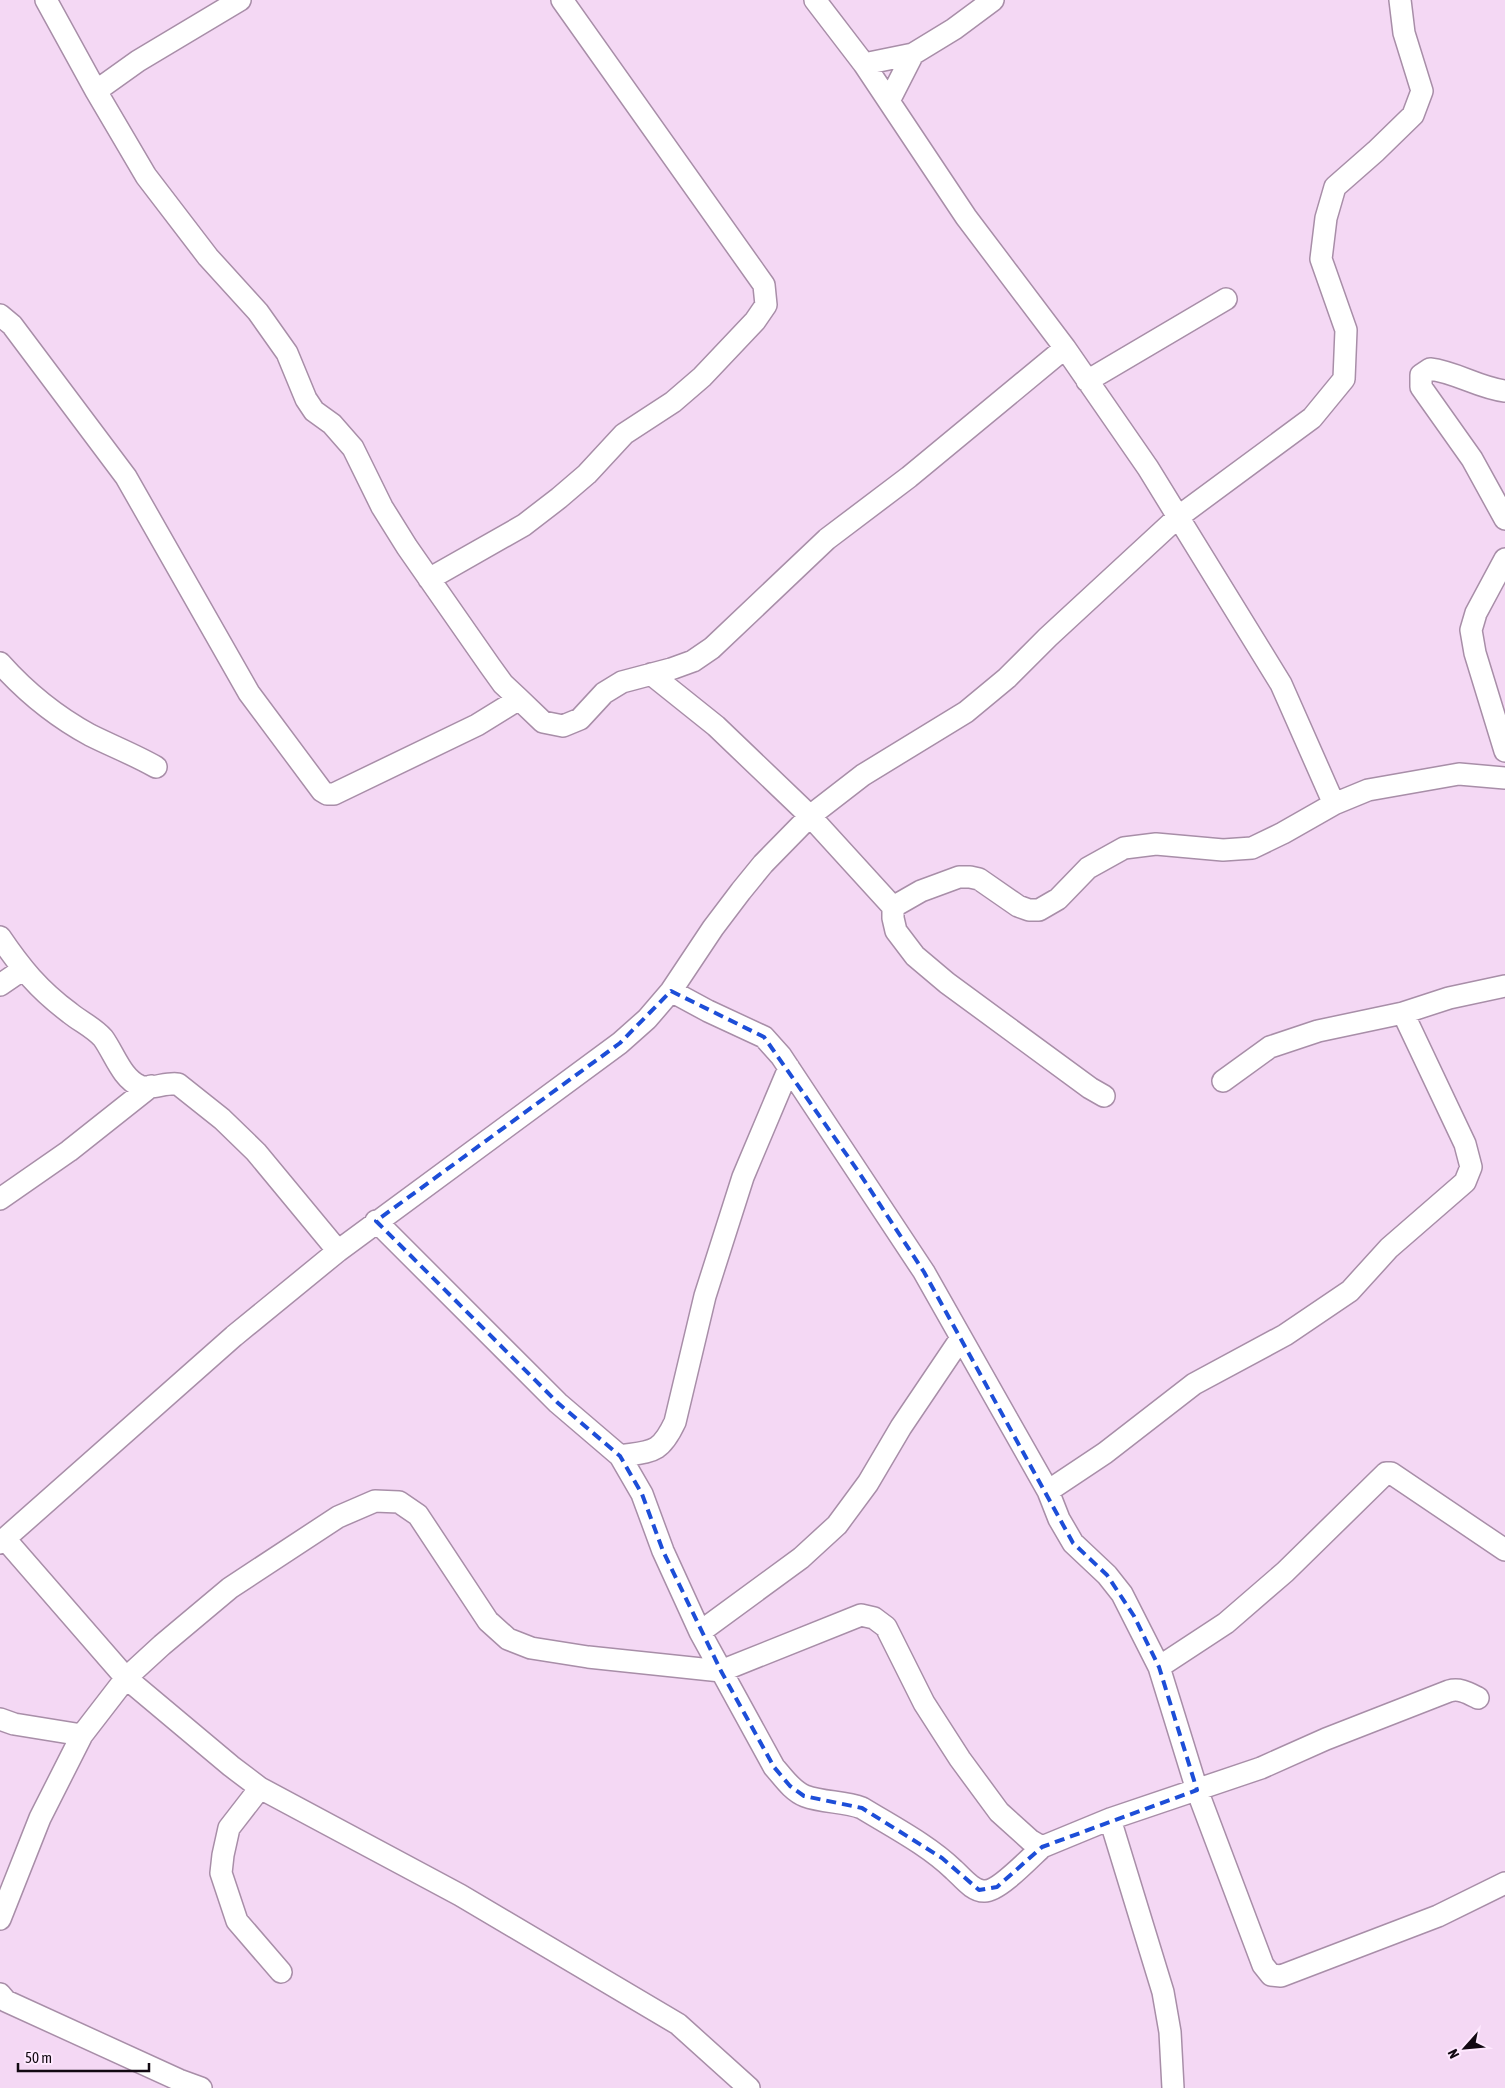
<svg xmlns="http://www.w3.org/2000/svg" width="1505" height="2088" viewBox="0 0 1505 2088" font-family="'Asap Condensed',sans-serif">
	<rect width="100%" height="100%" fill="#f4d8f4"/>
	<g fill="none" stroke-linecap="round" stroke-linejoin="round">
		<g stroke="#a88ea8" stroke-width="24">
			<path id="minor" d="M 46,0 L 96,91 L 146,176 L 208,257 L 258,312 L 287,353 L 306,399 L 314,411 L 332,424 L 353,448 L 382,507 L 407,547 L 490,666 L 503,684 L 519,699 L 543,722 L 563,726 L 580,719 L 604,693 L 622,682 L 671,669 L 693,661 L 712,648 L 827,539 L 909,477 L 1065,348
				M 815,0 L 864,64 L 966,217 L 1065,348 L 1148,468 L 1281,684 L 1334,804
				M 864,64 L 913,54 L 954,29 L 993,0
				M 96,91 L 138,61 L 240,0
				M 889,101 L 913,54
				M 0,315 L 12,325 L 126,477 L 249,693 L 322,791 L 327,794 L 334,794 L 477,725 L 519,699
				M 1087,381 L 1226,299
				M 1505,391 C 1479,388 1456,372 1430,369 L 1421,375 L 1421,387 L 1472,459 L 1505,519
				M 1505,559 L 1476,613 L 1471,630 L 1475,653 L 1505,751
				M 429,579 L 524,525 L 559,498 L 587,474 L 624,434 L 673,402 L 702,377 L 755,321 L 766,305 L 764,285 L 562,0
				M 0,663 C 25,691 57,717 90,735 C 112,746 135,755 156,767
				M 651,674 L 716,726 L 810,816 L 893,907 L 893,918 L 896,931 L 915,956 L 947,983 L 1090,1088 L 1104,1096
				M 893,907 L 921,891 L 959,877 L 970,877 L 979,879 L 1018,906 L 1029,910 L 1039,910 L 1058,899 L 1088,868 L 1124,848 L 1156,844 L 1223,850 L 1252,848 L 1283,833 L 1334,804 L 1368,790 L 1459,774 L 1505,778
				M 0,937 C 21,968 39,990 70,1013 C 81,1022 93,1027 103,1038 C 114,1053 122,1079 140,1086 C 151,1090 166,1082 178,1084 L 222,1119 L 256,1152 L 338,1251
				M 0,985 L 22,970
				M 671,991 L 708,1011 L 764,1037 L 781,1056 L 924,1272 L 1048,1491 L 1059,1519 L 1073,1543 L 1107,1575 L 1122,1594 L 1159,1667 L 1197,1790 L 1263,1965 L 1271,1975 L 1281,1976 L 1438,1916 L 1505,1883
				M 1223,1081 L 1270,1047 L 1318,1031 L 1403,1013 L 1449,998 L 1505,986
				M 0,1199 L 69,1151 L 151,1086
				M 376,1221 L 558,1403 L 620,1456 L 642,1494 L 663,1551 L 700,1632 L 774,1767 C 783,1777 792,1791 805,1796 C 824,1803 844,1801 862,1808 C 893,1827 928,1845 954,1870 C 962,1877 973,1892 985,1891 C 999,1891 1031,1857 1042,1847
				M 620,1456 C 652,1451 660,1454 675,1422 L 705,1296 L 743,1177 L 789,1068
				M 1048,1491 L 1105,1453 L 1194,1384 L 1285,1335 L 1350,1291 L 1389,1248 L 1465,1182 L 1471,1167 L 1465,1144 L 1403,1013
				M 5,1539 L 126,1678 L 231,1766 L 260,1788 L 460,1895 L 678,2024 L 749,2088
				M 0,1543 L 234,1336 L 338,1251 L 620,1043 L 647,1019 L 671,991 L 713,928 L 741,891 L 763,864 L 810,816 L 863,775 L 966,712 L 1007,678 L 1048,637 L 1178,517 L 1312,418 L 1344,379 L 1346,330 L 1321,259 L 1326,218 L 1335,187 L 1376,151 L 1413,115 L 1422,91 L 1404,33 L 1400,0
				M 700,1632 L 801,1558 L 837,1525 L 868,1483 L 901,1427 L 961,1338
				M 1159,1667 L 1226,1623 L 1285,1572 L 1386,1473 L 1391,1473 L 1505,1550
				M 0,1719 L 14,1724 L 82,1735
				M 260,1788 L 229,1828 L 223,1855 L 221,1873 L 237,1921 L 281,1972
				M 1110,1819 L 1163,1992 L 1170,2032 L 1173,2088
				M 0,1919 L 40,1818 L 82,1735 L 126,1678 L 162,1645 L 230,1588 L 338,1517 L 375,1501 L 399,1502 L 418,1515 L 488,1621 L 508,1639 L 531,1648 L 588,1657 L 721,1671 L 861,1615 L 874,1618 L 886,1627 L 924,1703 L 960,1759 L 999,1812 L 1030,1840 L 1042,1847 L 1110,1819 L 1261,1768 L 1326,1739 L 1449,1691 C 1460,1688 1468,1693 1478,1698
				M 0,1994 L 6,2001 L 179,2080 L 201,2088"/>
		</g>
		<use href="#minor" stroke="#fff" stroke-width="21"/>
	</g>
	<path fill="none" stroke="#1d4ed8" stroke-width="4" stroke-dasharray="10 6" stroke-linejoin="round" d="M 671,991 L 764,1037 L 858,1171 L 924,1272 L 1073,1543 L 1107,1575 L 1134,1616 L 1159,1667 L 1197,1790 L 1042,1847 L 997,1887 L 979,1890 L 942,1858 L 862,1808 L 804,1796 L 790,1786 L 774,1767 L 721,1671 L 663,1551 L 642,1494 L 620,1456 L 558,1403 L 376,1221 L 620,1043 Z"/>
	<g transform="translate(1465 2048) rotate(243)" stroke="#fee8fe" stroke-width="4" paint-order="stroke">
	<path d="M0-4L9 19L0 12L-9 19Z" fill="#120912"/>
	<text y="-8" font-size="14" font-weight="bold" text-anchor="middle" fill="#120912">N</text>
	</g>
	<path d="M18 2063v8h131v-8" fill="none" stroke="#120912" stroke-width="2.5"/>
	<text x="25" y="2063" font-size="15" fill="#120912" stroke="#fee8fe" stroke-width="4" paint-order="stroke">50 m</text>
</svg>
